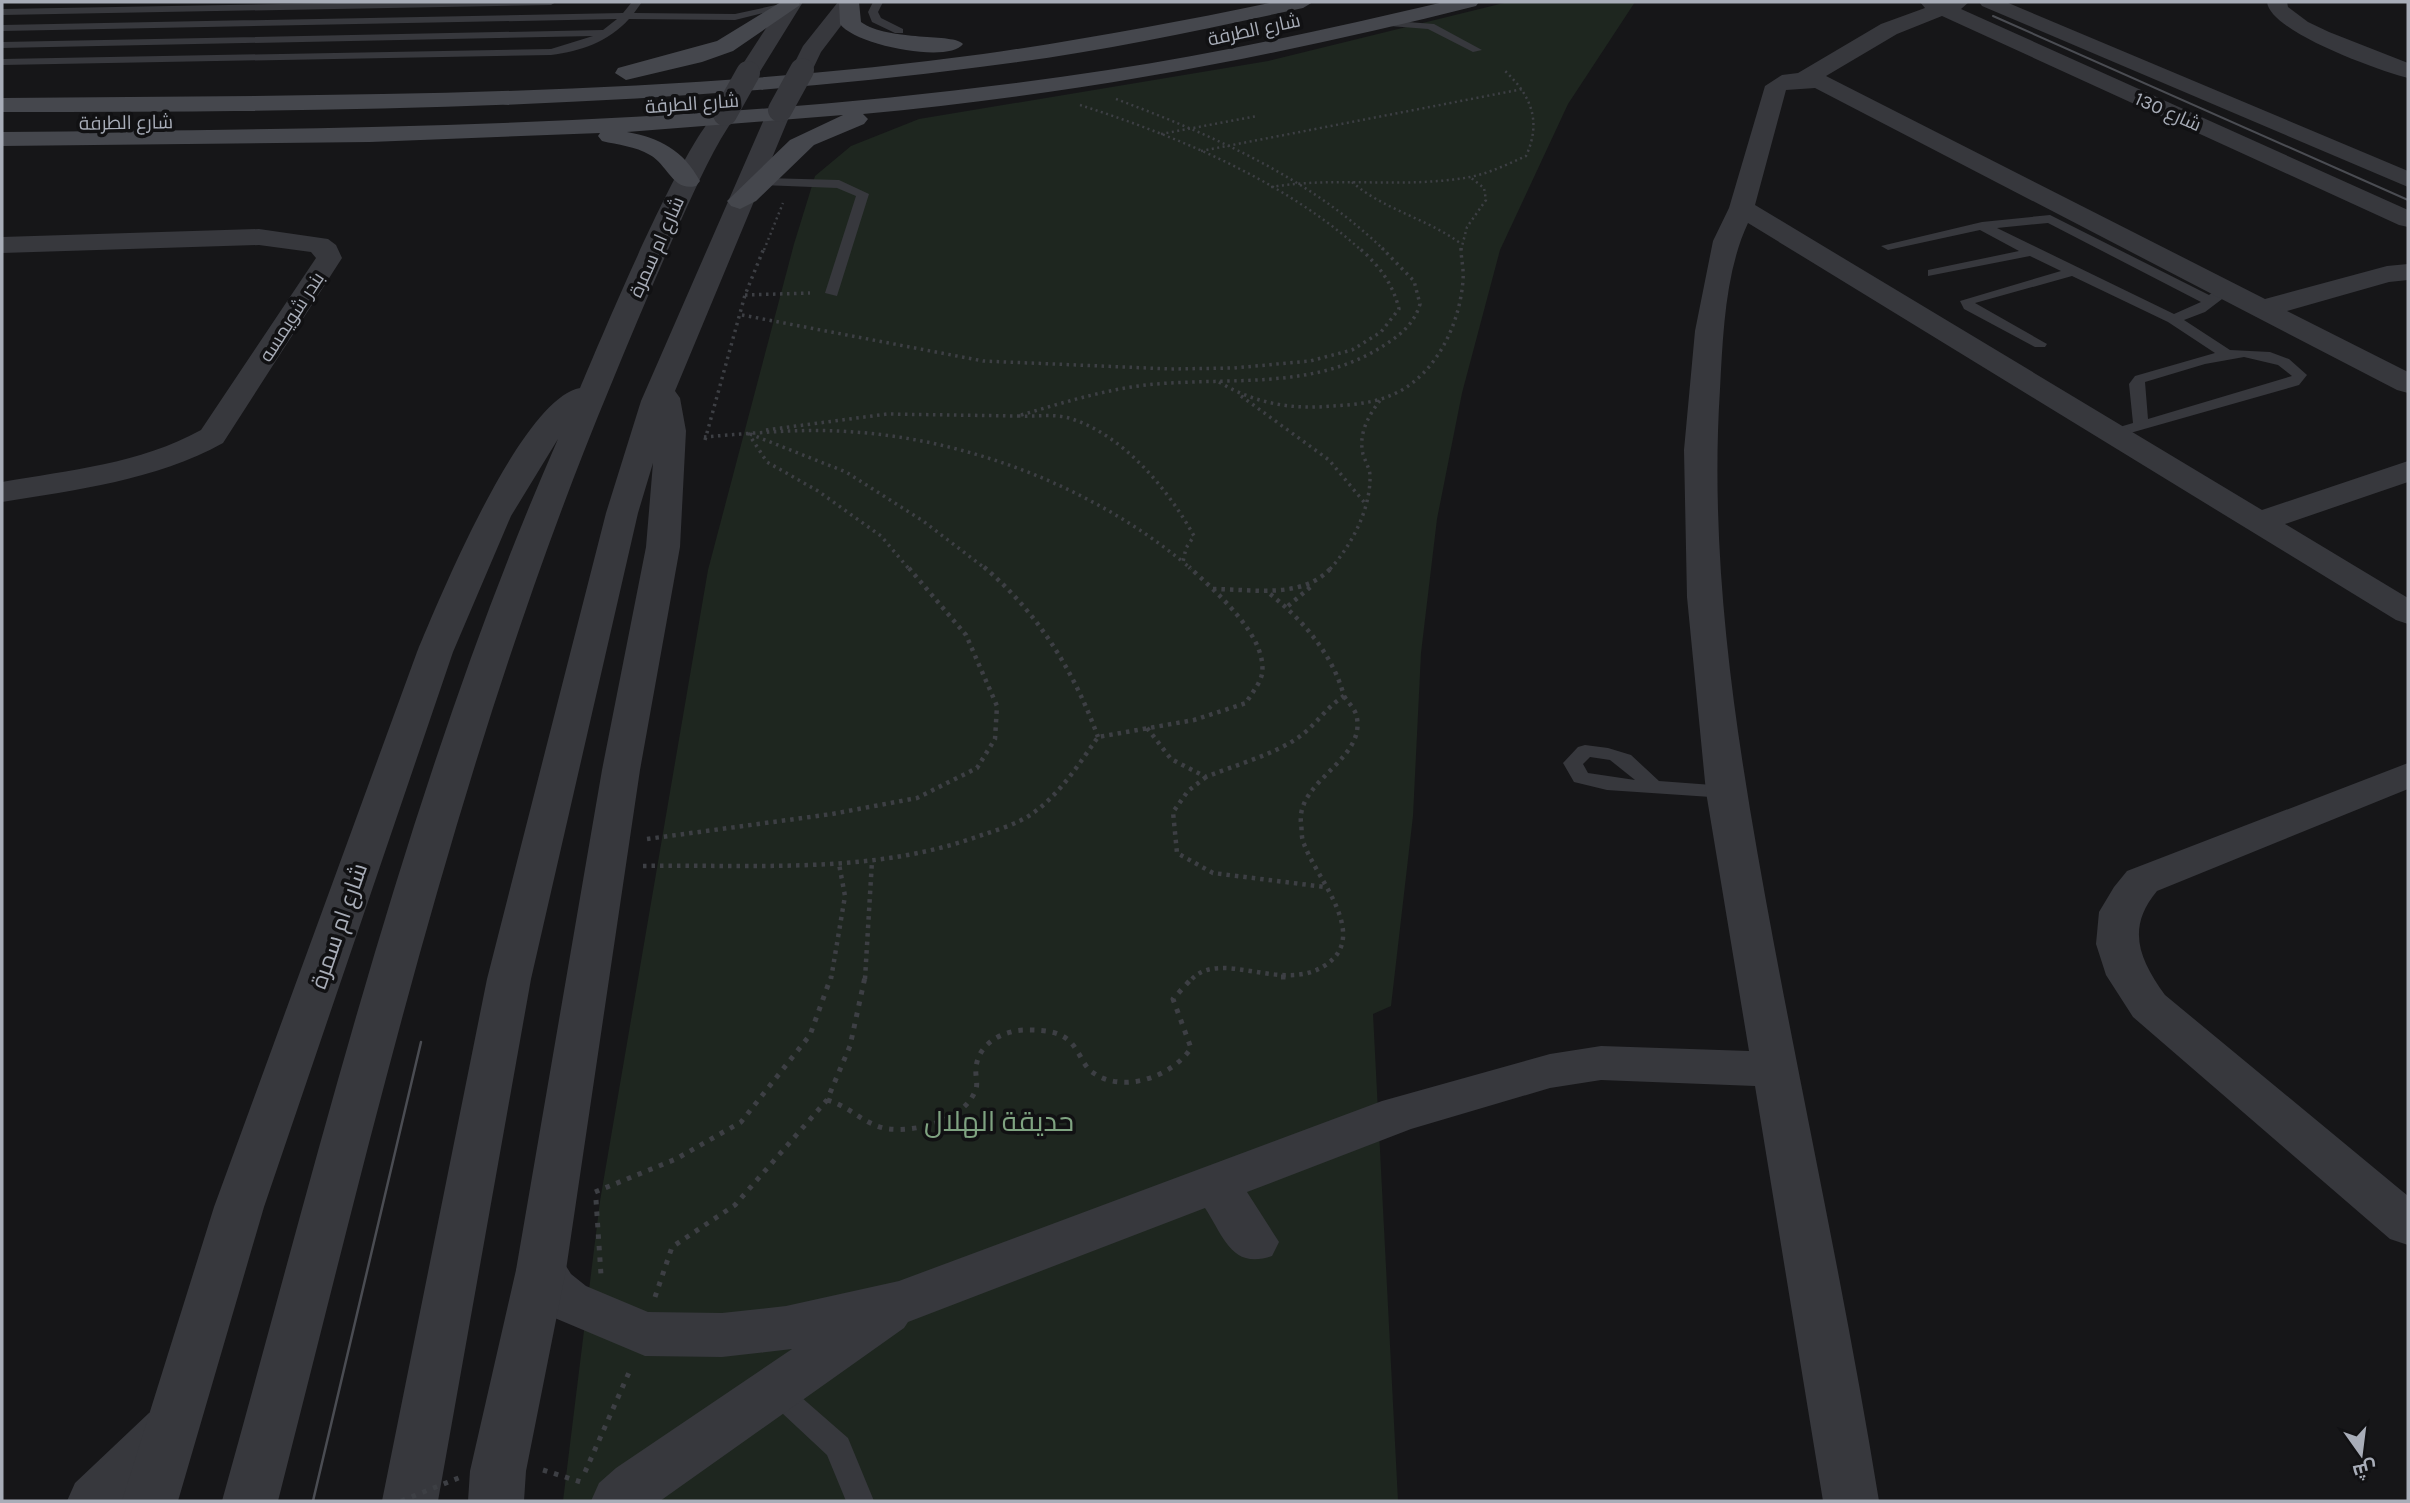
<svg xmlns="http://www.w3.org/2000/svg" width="2410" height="1503" viewBox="0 0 2410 1503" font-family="Karla,Cairo,sans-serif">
	<rect width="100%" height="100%" fill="#161618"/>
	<path fill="#1e261f" d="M 1508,2 L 1635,2 L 1568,104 L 1500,250 L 1462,393 L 1437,519 L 1421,653 L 1413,816 L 1391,1006 L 1373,1014 L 1398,1501 L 563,1501 L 600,1201 L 708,570 L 794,244 L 815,176 L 851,146 L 919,119 L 1268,61 Z"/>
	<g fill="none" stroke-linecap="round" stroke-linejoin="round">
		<path stroke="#3d3f44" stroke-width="2.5" stroke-dasharray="2 3.5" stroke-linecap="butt" d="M 1116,99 C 1212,135 1309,177 1384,250
			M 1080,105 C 1179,137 1283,180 1361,250
			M 1161,134 L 1257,116
			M 1201,151 L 1523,89
			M 1352,182 C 1384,210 1426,218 1460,243
			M 1271,187 C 1337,176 1405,189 1470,177 C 1490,173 1508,164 1526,156 C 1542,121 1531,95 1504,70
			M 764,250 L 783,203
			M 1461,250 L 1467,227 L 1486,200 L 1484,188 L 1470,177"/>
		<path stroke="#3d3f44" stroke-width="3.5" stroke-dasharray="2.5 4.5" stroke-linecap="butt" d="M 745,295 L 810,293
			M 742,315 L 983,361 L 1171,369 L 1234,368 L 1310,361 L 1352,350 L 1381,332 L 1399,309 C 1393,284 1379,265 1359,248
			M 1219,382 C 1254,403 1291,410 1332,406 C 1352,405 1375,403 1394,394 C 1436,375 1460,324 1463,280 C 1464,269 1461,259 1461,248
			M 1241,396 L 1329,460 L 1364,502
			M 1021,415 C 1062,403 1103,390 1146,385 C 1227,376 1315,392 1386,344 C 1402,334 1415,322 1420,304 L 1414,281 L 1382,248
			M 1018,416 C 1035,417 1055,413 1072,419 C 1124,436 1168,489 1194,536 L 1186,548 L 1183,562 L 1191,569
			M 766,430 L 887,414 L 1018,416
			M 748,433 L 767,462 L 818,491 L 881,536 L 909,569
			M 750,434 L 846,472 L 923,521 L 986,569
			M 704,437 C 754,433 804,428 854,432 C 970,440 1093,488 1183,562
			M 705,440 L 745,295 L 764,248
			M 1330,569 C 1351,546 1369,512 1370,480 C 1371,470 1366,464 1363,454 C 1358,433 1369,415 1381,399"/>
		<path stroke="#3d3f44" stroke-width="4.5" stroke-dasharray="3.5 5" stroke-linecap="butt" d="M 984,567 C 1038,613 1074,671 1098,737
			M 1213,589 C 1252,589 1303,600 1332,567
			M 1288,606 L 1313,585
			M 1147,728 L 1171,759 L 1206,777 C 1235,765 1270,756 1296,739 C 1316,726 1325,708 1344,696 C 1332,652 1300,617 1265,590
			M 1206,777 L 1188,791 L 1173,812 L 1177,853 L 1213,873 L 1325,887
			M 647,839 L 832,814 L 917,798 L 977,768 L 995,739 L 997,706 L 966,635 L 908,567
			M 643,866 C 756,864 871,875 979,836 C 997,830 1018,824 1033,813 C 1060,794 1079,764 1098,737 L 1194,720 L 1246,703 C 1251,694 1260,684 1262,674 C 1268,636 1214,590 1189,567
			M 831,979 L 845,896 L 839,864
			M 865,979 L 872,861
			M 1192,979 C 1221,949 1281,993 1324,966 C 1372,937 1316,878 1304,844 C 1301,838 1302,830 1301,823 C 1296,780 1369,759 1356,714 C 1354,708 1347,701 1344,696"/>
		<path stroke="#3d3f44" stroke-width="5" stroke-dasharray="4.5 7" stroke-linecap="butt" d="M 1281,977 L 1291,977
			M 827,1100 C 850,1106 865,1126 889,1129 C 918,1132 965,1120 976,1089 C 978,1082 975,1075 976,1068 C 978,1043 1004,1030 1026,1030 C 1047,1030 1066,1031 1077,1051 C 1082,1058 1085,1067 1092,1072 C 1123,1095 1173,1076 1191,1048 L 1173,999 L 1193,977
			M 595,1192 L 676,1159 L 741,1122 L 810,1035 L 831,977
			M 596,1200 L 601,1275
			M 655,1297 L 672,1247 L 735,1205 L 827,1100 L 850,1046 L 865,977
			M 543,1470 L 581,1482
			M 585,1472 L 631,1368"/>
		<path fill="#37383d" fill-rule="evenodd" d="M 393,2 L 556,2 L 551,5 L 2,15 L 2,9 Z
			M 632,2 L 642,2 L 634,13 L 735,14 L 790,2 L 795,5 L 735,20 L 629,19 C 608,42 581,51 551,55 L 2,65 L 2,59 L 551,49 L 593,36 L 2,48 L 2,42 L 603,30 L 617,19 L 2,31 L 2,25 L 623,13 Z
			M 873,2 L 883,2 L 878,12 L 881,18 L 903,29 L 903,33 L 895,33 L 872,22 L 868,12 Z
			M 1381,20 L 1434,24 L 1482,50 L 1473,52 L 1428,29 L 1377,25 L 1377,21 Z
			M 765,178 L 839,180 L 869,194 L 837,296 L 825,293 L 856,196 L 837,188 L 761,185 L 761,179 Z
			M 2050,215 L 2209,295 L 2220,287 L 2230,287 L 2230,293 L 2205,312 L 2184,320 L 2230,350 L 2270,352 L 2289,359 L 2307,375 L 2299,385 L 2116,437 L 2106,437 L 2106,431 L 2133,423 L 2129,384 L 2135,376 L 2215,353 L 2168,322 L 2072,276 L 1975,303 L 2047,344 L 2045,347 L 2035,347 L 1964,309 L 1960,301 L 2061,271 L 2030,256 L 1928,276 L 1928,270 L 2019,251 L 1980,230 L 1888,250 L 1881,246 L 1982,222 ZM 2048,223 L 2201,302 L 2174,314 L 1997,228 ZM 2244,357 L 2278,365 L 2292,376 L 2148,419 L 2145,382 L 2205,364 Z
			M 1585,745 L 1608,748 L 1631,755 L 1659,781 L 1726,786 L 1736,792 L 1726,798 L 1607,790 L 1574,782 L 1563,763 L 1578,747 ZM 1590,757 L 1610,760 L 1635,780 L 1588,773 L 1583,764 Z
			M 776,1379 L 785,1383 L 848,1438 L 874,1501 L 846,1501 L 827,1455 L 767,1399 L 763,1391 L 767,1383 Z"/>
		<path fill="#37383d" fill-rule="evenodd" d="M 1920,2 L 1969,2 L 1961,9 L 2408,210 L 2408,227 L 2399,225 L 1942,16 L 1897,34 L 1826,76 L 2265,299 L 2387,266 L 2408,264 L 2408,280 L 2389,282 L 2287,311 L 2408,372 L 2408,393 L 2397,390 L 1815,88 L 1786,90 L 1755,205 L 2262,510 L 2408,461 L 2408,482 L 2285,524 L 2408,598 L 2408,624 L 2396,620 L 1748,223 C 1725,272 1723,335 1720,389 C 1708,575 1740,761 1774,944 C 1809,1130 1849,1315 1879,1501 L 1823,1501 L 1755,1086 L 1601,1080 L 1550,1088 L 1411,1129 L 1247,1192 L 1279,1242 L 1272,1256 C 1232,1270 1224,1237 1205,1208 L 908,1322 L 904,1328 L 660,1501 L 591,1501 L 599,1483 L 616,1468 L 792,1349 L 722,1357 L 645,1356 L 550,1316 L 535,1304 L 516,1270 L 523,1255 L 541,1249 L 559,1255 L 571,1274 L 586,1286 L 648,1312 L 722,1313 L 786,1306 L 899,1281 L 1382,1101 L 1550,1054 L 1601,1046 L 1749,1051 L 1706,792 L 1687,597 L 1684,450 L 1695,331 L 1713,241 L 1729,208 L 1765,86 L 1782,75 L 1798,73 L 1881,24 L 1925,8 Z
			M 1979,2 L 2006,2 L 2408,171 L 2408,187 L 1982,6 Z
			M 2267,2 L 2287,2 L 2288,7 L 2308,22 L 2329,32 L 2408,63 L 2408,78 C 2380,71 2270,32 2267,2 Z
			M 259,229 L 328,239 L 336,245 L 342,258 L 223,443 C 156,480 76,490 2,502 L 2,482 C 70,470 139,464 201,430 L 316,258 L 311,252 L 259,245 L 2,253 L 2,237 Z
			M 2408,763 L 2408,789 L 2157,891 C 2126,928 2139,959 2165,995 L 2408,1196 L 2408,1245 L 2390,1239 L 2133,1017 L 2106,975 L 2096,944 L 2099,912 L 2114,887 L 2127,871 Z
			M 168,1406 L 187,1413 L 195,1430 C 182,1458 158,1481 135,1501 L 67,1501 L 75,1483 L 149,1413 Z"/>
		<path fill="#37383d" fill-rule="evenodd" d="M 783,2 L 803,2 L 756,78 L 740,78 L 737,73 Z
			M 838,2 L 859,2 L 821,52 L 810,75 L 794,75 L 791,70 L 803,46 Z
			M 780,103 L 788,105 L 792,110 L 675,391 L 680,398 L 686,431 L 680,547 L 640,770 L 566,1270 L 526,1471 L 524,1501 L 468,1501 L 470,1471 L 516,1270 L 602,770 L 646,547 L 653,463 L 638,513 L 531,979 L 438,1501 L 382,1501 L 487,979 L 606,513 L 641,401 L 768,110 L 772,105 Z
			M 725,107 L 733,109 L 737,114 C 714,146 698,183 682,218 C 657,274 633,331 610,387 C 461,746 374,1126 278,1501 L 222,1501 C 321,1147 410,776 558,439 L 511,516 L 453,652 L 264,1207 L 178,1501 L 122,1501 L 214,1207 L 417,652 C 440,597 521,399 580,388 C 598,346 693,115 725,107 Z"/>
		<path fill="#45474d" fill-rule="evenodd" d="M 781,2 L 798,2 L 800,5 L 733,51 L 702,62 L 626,80 L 615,73 L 618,68 L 717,41 Z
			M 839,2 L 859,2 L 861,22 C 889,42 955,33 963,44 C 949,64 855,45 840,24 Z
			M 1274,2 L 1313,2 L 1303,8 C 1196,31 1089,54 980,67 C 656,109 328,112 2,112 L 2,98 C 329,95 659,98 983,54 C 1081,40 1178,22 1274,2 Z
			M 1444,2 L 1479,2 L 1476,6 C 1274,57 1071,95 863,114 L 868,119 L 864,124 L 814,145 L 756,201 L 740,209 L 731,206 L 727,201 L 790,140 L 843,115 L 627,132 C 660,138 683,150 700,181 L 696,186 C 673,192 668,165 650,155 C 635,146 618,145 602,141 L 598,136 L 600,133 L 370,142 L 2,146 L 2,132 C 371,129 742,126 1108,70 C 1221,53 1332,28 1444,2 Z"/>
		<path stroke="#4a4c52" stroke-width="2" d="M 1993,16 L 2408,200"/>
		<path stroke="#4a4c52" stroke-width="2.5" d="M 313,1501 L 421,1042"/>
		<path stroke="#3d3f44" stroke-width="5" stroke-dasharray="4.5 7" stroke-linecap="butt" d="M 401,1501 L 461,1477"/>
		<path stroke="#37383d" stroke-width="24" d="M 780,110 L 802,70
			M 725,114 L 748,73"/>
	</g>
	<g text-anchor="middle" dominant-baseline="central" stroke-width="7" stroke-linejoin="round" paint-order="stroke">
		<g font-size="19" fill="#a8adb8" stroke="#111113">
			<text transform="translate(1254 30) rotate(-12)">شارع الطرفة</text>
			<text transform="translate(692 104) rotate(-4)">شارع الطرفة</text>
			<text transform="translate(2168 112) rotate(24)">شارع 130</text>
			<text transform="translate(126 123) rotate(-1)">شارع الطرفة</text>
			<text transform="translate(657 247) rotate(-66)">شارع ام سمرة</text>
			<text transform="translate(292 317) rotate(-57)">بندر شويمسه</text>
		</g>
		<g font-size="23" fill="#a8adb8" stroke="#111113">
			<text transform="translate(339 926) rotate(-71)">شارع ام سمرة</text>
		</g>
		<g font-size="28" fill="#7fa381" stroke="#111113">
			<text x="999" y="1121">حديقة الهلال</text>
		</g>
	</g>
	<rect width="2410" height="1503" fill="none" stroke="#a8adb8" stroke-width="7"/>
	<g transform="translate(2361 1454) rotate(166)" stroke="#111113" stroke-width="5" paint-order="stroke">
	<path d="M0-5L12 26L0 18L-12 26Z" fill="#a8adb8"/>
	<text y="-10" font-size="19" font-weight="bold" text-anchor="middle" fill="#a8adb8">ش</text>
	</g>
</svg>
